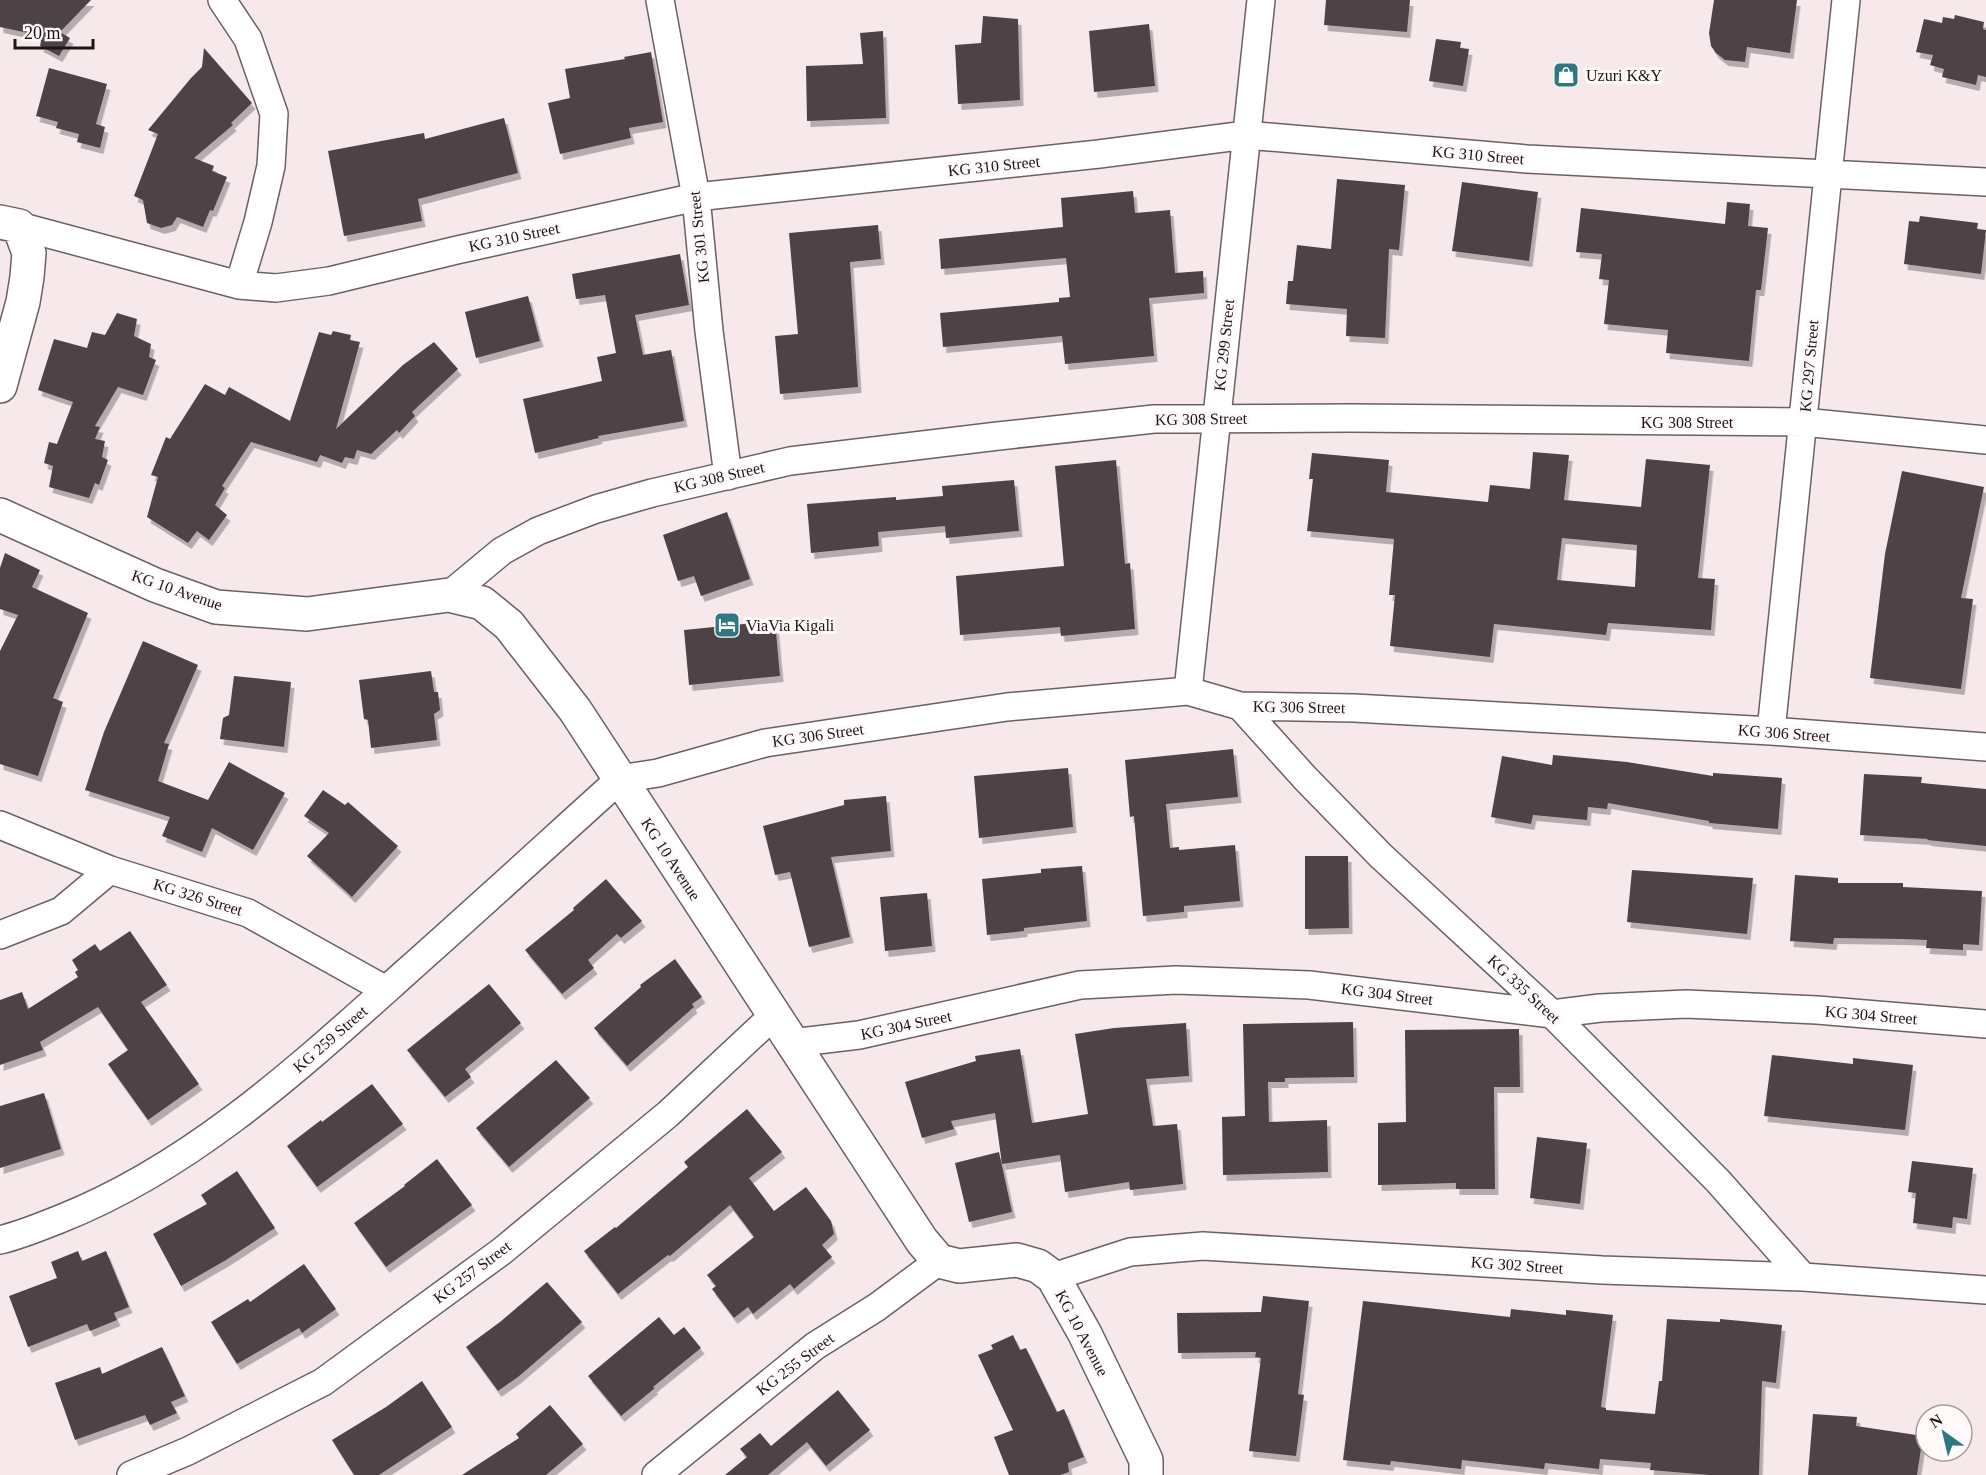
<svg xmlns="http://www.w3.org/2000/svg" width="1986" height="1475" viewBox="0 0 1986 1475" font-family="Georgia,serif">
	<defs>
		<filter id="shadow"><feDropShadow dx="3.5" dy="6" stdDeviation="0" flood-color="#0004"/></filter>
	</defs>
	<rect width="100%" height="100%" fill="#f7e9eb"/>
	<path fill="#4e4244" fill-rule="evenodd" filter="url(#shadow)" d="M 0,0 L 91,0 L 60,32 L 70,38 L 59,56 L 40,46 L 42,36 L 0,27 Z
		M 1326,0 L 1410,0 L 1407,32 L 1324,25 Z
		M 1714,0 L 1797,0 L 1790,53 L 1747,47 L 1745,62 L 1725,60 L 1716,53 L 1711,46 L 1709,33 Z
		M 1955,15 L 1984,22 L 1983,29 L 1986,30 L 1986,77 L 1978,75 L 1976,85 L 1942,77 L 1944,69 L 1930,65 L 1933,55 L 1916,52 L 1924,19 L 1942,23 L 1943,17 L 1954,19 Z
		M 983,16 L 1018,19 L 1020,100 L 958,104 L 955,45 L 981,43 Z
		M 1149,24 L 1155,86 L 1094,92 L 1089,31 Z
		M 883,31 L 886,118 L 807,121 L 806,66 L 863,64 L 860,33 Z
		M 1436,39 L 1461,42 L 1460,48 L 1469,49 L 1463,86 L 1429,81 Z
		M 204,48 L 252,103 L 231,123 L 233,125 L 194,158 L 214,166 L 212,171 L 227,177 L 213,211 L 210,210 L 203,227 L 177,217 L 172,225 L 161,228 L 147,223 L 143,200 L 134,196 L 158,134 L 148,130 L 191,78 L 202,67 Z
		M 651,52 L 663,122 L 629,128 L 631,138 L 560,154 L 548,103 L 570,98 L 565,69 L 625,59 L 624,57 Z
		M 49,68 L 107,84 L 96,124 L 105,127 L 100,148 L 77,142 L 79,134 L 56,128 L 58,122 L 36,116 Z
		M 504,118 L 518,173 L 418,199 L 422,221 L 344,236 L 328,151 L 424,133 L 425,139 Z
		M 1337,179 L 1405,185 L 1399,250 L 1389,249 L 1385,338 L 1346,336 L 1347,309 L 1286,304 L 1288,281 L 1293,281 L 1297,245 L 1331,249 Z
		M 1462,182 L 1538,192 L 1529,261 L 1452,251 Z
		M 1133,191 L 1135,213 L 1170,210 L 1175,273 L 1203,271 L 1204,293 L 1149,298 L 1154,356 L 1065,364 L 1062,336 L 943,347 L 940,313 L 1059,302 L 1059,298 L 1070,297 L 1066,258 L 941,269 L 939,239 L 1063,227 L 1061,198 Z
		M 1727,202 L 1750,204 L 1748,226 L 1768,228 L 1761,290 L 1756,290 L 1749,361 L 1666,353 L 1668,330 L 1604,324 L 1609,280 L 1599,279 L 1602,254 L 1576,252 L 1581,208 L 1725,224 Z
		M 1920,216 L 1978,223 L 1977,229 L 1986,230 L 1981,274 L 1904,264 L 1909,221 L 1919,222 Z
		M 878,225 L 881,259 L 850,262 L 858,387 L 780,394 L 775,336 L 798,334 L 789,233 Z
		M 680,254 L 689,305 L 635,315 L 643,355 L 671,350 L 684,421 L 598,436 L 599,438 L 535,453 L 523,399 L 602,381 L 597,357 L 616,353 L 605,295 L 576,299 L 572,274 Z
		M 528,296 L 540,341 L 476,358 L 465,312 Z
		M 117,313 L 137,319 L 134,336 L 151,344 L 149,357 L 156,360 L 143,395 L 118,387 L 95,426 L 100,427 L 95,439 L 105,441 L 102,457 L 108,460 L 99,485 L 95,483 L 89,498 L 49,487 L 53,466 L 44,463 L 49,442 L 57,444 L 73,402 L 38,390 L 54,339 L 87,348 L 92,332 L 105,335 Z
		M 333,331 L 351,335 L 350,340 L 360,342 L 336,429 L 403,365 L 434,342 L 458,369 L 412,412 L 415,416 L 399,433 L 397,430 L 371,454 L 357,450 L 354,459 L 345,457 L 342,463 L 320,455 L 317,462 L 251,442 L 222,486 L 225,488 L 215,505 L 227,515 L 209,540 L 197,531 L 188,543 L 147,517 L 158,477 L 151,475 L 166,437 L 170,439 L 205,384 L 225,395 L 229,387 L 290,421 L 319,332 L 331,335 Z
		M 1533,452 L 1569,455 L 1564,500 L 1641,507 L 1646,459 L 1710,465 L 1698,578 L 1715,579 L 1711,630 L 1608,623 L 1606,635 L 1494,624 L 1490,657 L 1390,646 L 1395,595 L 1389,595 L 1394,539 L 1307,531 L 1313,479 L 1309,479 L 1312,453 L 1389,460 L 1386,492 L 1488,502 L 1490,485 L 1530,489 ZM 1562,538 L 1637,545 L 1635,587 L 1557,580 Z
		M 1116,460 L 1125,564 L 1130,563 L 1135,629 L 1061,636 L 1060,627 L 960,635 L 956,576 L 1064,566 L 1055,466 Z
		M 1902,471 L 1984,487 L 1961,598 L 1973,599 L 1961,689 L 1870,678 L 1885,554 Z
		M 1014,480 L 1019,531 L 946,538 L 945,526 L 878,532 L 879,546 L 811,553 L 807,504 L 896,497 L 896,500 L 943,496 L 942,486 Z
		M 727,512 L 750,579 L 701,596 L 694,576 L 678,581 L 663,535 Z
		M 5,553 L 40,570 L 32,587 L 88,613 L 53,698 L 63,702 L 38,776 L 0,764 L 0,651 L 18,615 L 0,609 L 0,568 Z
		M 775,621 L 780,676 L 689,685 L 684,630 Z
		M 143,641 L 198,665 L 164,743 L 169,744 L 158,781 L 208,800 L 229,762 L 285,793 L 253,850 L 212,828 L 202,852 L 162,836 L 170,817 L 85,790 L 104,732 Z
		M 431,671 L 434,692 L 438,692 L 440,710 L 434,714 L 437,740 L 371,748 L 368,720 L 364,719 L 359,680 Z
		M 234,676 L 291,682 L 284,747 L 220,739 L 223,718 L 229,715 Z
		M 1233,749 L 1238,797 L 1166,804 L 1170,848 L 1179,847 L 1179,850 L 1235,845 L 1240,901 L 1184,906 L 1184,912 L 1143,916 L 1134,816 L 1130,817 L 1125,760 Z
		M 1553,755 L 1627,762 L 1713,776 L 1713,773 L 1782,778 L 1778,829 L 1709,823 L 1709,821 L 1608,803 L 1607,809 L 1588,807 L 1587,820 L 1533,815 L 1531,824 L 1491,817 L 1502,756 L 1552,765 Z
		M 1068,768 L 1073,827 L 979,838 L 974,776 Z
		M 1864,774 L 1922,777 L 1921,783 L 1986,789 L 1986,846 L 1927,840 L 1928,839 L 1860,835 Z
		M 323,790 L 345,805 L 348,802 L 398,846 L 352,897 L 307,856 L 329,833 L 304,816 Z
		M 886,796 L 891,851 L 831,857 L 850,937 L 809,947 L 790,872 L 775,875 L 763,826 L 844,805 L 844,800 Z
		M 1305,856 L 1348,856 L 1349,928 L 1305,929 Z
		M 1082,866 L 1087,921 L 1024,928 L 1024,931 L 987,935 L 982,879 L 1041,873 L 1041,869 Z
		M 1632,870 L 1753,878 L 1747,934 L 1627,922 Z
		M 1795,875 L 1838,878 L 1838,883 L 1903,883 L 1903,887 L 1982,891 L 1979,945 L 1963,944 L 1963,950 L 1926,948 L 1927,940 L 1902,939 L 1834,938 L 1833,944 L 1790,941 Z
		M 606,879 L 642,921 L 621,938 L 617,934 L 588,960 L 594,968 L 562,994 L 525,950 L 574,910 L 573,908 Z
		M 927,893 L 932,946 L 885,951 L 880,897 Z
		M 130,931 L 167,985 L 141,1002 L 199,1084 L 148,1120 L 108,1064 L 128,1050 L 98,1007 L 40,1042 L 43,1050 L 0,1065 L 0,1000 L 22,992 L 28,1009 L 78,977 L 75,972 L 78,970 L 72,960 L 95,944 L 100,951 Z
		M 675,959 L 702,997 L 692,1004 L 694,1007 L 627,1066 L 594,1028 L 641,987 L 640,985 Z
		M 489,984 L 521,1023 L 465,1069 L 471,1077 L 445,1097 L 407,1050 Z
		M 1353,1022 L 1354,1077 L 1285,1078 L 1285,1082 L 1268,1082 L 1269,1122 L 1327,1120 L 1328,1172 L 1223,1175 L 1222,1117 L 1245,1116 L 1243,1024 Z
		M 1186,1023 L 1189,1076 L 1146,1079 L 1153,1126 L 1177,1124 L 1183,1184 L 1130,1190 L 1129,1182 L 1065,1192 L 1060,1155 L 1002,1164 L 995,1113 L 951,1121 L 954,1129 L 922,1138 L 905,1082 L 976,1061 L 975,1056 L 1020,1049 L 1032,1123 L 1088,1114 L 1075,1034 L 1114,1028 Z
		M 1519,1029 L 1520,1087 L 1494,1087 L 1495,1189 L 1456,1189 L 1456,1183 L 1378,1185 L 1378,1123 L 1406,1122 L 1405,1030 Z
		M 1772,1055 L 1853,1064 L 1853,1058 L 1913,1065 L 1905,1130 L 1764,1116 Z
		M 556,1060 L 590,1098 L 509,1167 L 476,1128 Z
		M 372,1084 L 403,1124 L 317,1187 L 287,1146 L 321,1120 L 322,1122 Z
		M 44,1093 L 61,1149 L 0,1168 L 0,1106 Z
		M 747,1109 L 782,1152 L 749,1178 L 774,1211 L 806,1187 L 831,1221 L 834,1234 L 822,1245 L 832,1257 L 794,1289 L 790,1284 L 753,1314 L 748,1307 L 734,1318 L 712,1289 L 716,1286 L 707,1275 L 754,1237 L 730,1205 L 670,1256 L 668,1255 L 618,1294 L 584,1251 L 615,1227 L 616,1228 L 688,1167 L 684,1162 Z
		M 1537,1137 L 1587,1143 L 1580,1204 L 1530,1198 Z
		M 999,1152 L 1012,1212 L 969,1222 L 955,1163 Z
		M 437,1159 L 472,1205 L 386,1267 L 354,1223 L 405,1186 L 404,1185 Z
		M 1912,1161 L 1973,1168 L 1967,1219 L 1953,1217 L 1952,1228 L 1913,1223 L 1916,1193 L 1908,1192 Z
		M 237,1171 L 275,1228 L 226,1260 L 181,1286 L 153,1234 L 207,1204 L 201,1195 Z
		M 78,1251 L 82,1261 L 106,1251 L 129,1307 L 114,1313 L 117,1320 L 90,1331 L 87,1324 L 28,1347 L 9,1296 L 57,1278 L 51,1262 Z
		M 304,1264 L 336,1309 L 302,1333 L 299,1328 L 237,1364 L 211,1322 L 248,1299 L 250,1302 Z
		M 547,1282 L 582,1322 L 518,1377 L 498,1391 L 466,1347 L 500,1322 Z
		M 1263,1296 L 1309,1301 L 1298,1394 L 1304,1395 L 1296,1456 L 1249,1451 L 1261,1358 L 1255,1357 L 1256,1352 L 1178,1353 L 1177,1313 L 1261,1312 Z
		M 1363,1301 L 1510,1317 L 1511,1309 L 1566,1315 L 1566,1310 L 1613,1315 L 1601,1407 L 1606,1408 L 1606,1410 L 1655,1414 L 1659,1381 L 1662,1381 L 1667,1319 L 1720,1322 L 1720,1319 L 1782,1325 L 1776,1383 L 1762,1381 L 1759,1475 L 1710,1475 L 1650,1470 L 1651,1463 L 1600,1459 L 1599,1469 L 1545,1463 L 1544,1469 L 1462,1460 L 1461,1469 L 1391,1461 L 1390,1465 L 1343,1460 Z
		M 659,1317 L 674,1335 L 684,1327 L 701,1348 L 653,1387 L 655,1388 L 621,1416 L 588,1376 Z
		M 1013,1335 L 1020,1350 L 1026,1348 L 1057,1412 L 1064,1409 L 1084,1457 L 1068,1463 L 1069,1472 L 1060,1475 L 1009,1475 L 994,1437 L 1013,1430 L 978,1355 L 993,1349 L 991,1345 Z
		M 162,1347 L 185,1396 L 171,1402 L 177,1413 L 150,1425 L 145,1415 L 75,1440 L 55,1383 L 100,1367 L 102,1374 Z
		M 422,1381 L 452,1427 L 379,1475 L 354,1475 L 332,1440 L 386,1407 Z
		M 838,1390 L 870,1430 L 826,1466 L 807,1442 L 768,1475 L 725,1475 L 747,1457 L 740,1449 L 760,1433 L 771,1446 Z
		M 550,1405 L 583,1444 L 546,1475 L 462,1475 L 519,1438 L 516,1434 Z
		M 1813,1414 L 1857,1417 L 1856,1426 L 1923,1436 L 1917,1475 L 1808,1475 Z"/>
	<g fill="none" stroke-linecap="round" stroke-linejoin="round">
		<g stroke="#6c6061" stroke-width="30">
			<path id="minor" d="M 222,0 L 248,39 L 274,114 L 271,166 L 258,222 L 239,285
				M 660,0 L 696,197 L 709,331 L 728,476
				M 19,226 L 239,285 L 276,288 L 329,281 L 457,250 L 696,197 L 1099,154 L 1246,135 L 1527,159 L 1986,182
				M 449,595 L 502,551 L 538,531 L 596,509 L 652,493 L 790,461 L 998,436 L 1154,419 L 1351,418 L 1803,422 L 1986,440
				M 1188,691 L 1261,0
				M 1240,706 L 1305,778 L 1381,856 L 1552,1014 L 1718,1181 L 1803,1277
				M 1771,731 L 1846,0
				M 0,825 L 110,870 L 248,913 L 386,990
				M 0,935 L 61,911 L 110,870
				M 792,1043 L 859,1035 L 1080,985 L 1176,980 L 1309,985 L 1552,1014 L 1600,1008 L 1686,1004 L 1817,1010 L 1986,1024
				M 0,1240 C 21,1235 40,1227 60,1219 C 192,1167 300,1067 405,973 C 477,909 548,844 620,779 L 658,773 L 765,743 L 1007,707 L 1188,691 L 1240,706 L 1354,708 L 1771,731 L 1986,747
				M 1053,1277 L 1130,1252 L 1203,1246 L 1602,1270 L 1803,1277 L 1986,1290
				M 131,1475 L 188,1451 L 323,1382 L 502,1251 L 668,1114 L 775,1014
				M 656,1475 L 815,1346 L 877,1307 L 939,1261"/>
		</g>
		<g stroke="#6c6061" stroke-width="36">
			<path id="tertiary" d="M 0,222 L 19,226 L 29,253 L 27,277 L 23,302 L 0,386
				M 0,515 L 155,585 L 216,607 L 307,614 L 449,595 L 482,603 L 509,625 L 575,710 L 922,1241 L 939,1261 L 959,1266 L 1017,1260 L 1038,1266 L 1053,1277 L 1085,1334 L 1146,1460 L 1146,1475"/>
		</g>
		<use href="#minor" stroke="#fff" stroke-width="27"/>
		<use href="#tertiary" stroke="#fff" stroke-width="33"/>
	</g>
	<defs>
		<g id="shop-square" transform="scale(1.35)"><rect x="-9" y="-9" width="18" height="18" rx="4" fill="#307881" stroke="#fff9f9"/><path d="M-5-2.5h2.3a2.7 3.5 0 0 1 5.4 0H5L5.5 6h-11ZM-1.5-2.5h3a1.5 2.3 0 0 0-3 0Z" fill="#fff"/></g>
		<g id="hotel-square" transform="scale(1.35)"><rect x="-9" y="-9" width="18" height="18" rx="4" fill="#307881" stroke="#fff9f9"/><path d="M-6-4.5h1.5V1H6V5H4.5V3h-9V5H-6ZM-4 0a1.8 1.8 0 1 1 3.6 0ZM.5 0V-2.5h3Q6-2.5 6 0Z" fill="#fff"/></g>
	</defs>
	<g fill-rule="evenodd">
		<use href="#shop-square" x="1566" y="75"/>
		<use href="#hotel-square" x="727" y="625"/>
	</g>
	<g text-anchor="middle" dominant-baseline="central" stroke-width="6" stroke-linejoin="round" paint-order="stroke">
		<g font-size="16" fill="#1c1717" stroke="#fff9f9" text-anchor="start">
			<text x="1586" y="75">Uzuri K&amp;Y</text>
			<text x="746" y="625">ViaVia Kigali</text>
		</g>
		<g font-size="16" fill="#1c1717" stroke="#fff9f9">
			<text transform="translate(1478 155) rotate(5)">KG 310 Street</text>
			<text transform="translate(994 166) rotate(-6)">KG 310 Street</text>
			<text transform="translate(514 237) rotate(-12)">KG 310 Street</text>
			<text transform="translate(699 237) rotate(-96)">KG 301 Street</text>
			<text transform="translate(1224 345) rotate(-84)">KG 299 Street</text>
			<text transform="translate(1809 366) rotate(-85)">KG 297 Street</text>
			<text transform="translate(1201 419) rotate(-1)">KG 308 Street</text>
			<text x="1687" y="422">KG 308 Street</text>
			<text transform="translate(719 477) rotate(-13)">KG 308 Street</text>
			<text transform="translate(177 590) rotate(19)">KG 10 Avenue</text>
			<text transform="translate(1299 707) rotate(1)">KG 306 Street</text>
			<text transform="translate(1784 733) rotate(4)">KG 306 Street</text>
			<text transform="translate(818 735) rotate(-8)">KG 306 Street</text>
			<text transform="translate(671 859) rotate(57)">KG 10 Avenue</text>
			<text transform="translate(198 897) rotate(17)">KG 326 Street</text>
			<text transform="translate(1524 989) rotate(43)">KG 335 Street</text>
			<text transform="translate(1387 994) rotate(7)">KG 304 Street</text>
			<text transform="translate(1871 1015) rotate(5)">KG 304 Street</text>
			<text transform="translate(906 1025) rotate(-12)">KG 304 Street</text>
			<text transform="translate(330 1039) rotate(-41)">KG 259 Street</text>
			<text transform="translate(1517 1265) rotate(4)">KG 302 Street</text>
			<text transform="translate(472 1272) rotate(-37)">KG 257 Street</text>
			<text transform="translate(1082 1333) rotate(62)">KG 10 Avenue</text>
			<text transform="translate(795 1364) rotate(-37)">KG 255 Street</text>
		</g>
	</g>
	<g transform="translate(1944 1433) rotate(326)"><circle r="28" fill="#fff9f9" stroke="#a49f9f" stroke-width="1.5"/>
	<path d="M0-4.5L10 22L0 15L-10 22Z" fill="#307881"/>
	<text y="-9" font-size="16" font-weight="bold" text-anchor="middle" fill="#1c1717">N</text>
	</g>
	<path d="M15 39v9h78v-9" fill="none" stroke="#1c1717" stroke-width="3"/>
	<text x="24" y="39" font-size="18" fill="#1c1717" stroke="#fff9f9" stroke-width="4.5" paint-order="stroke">20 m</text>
</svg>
